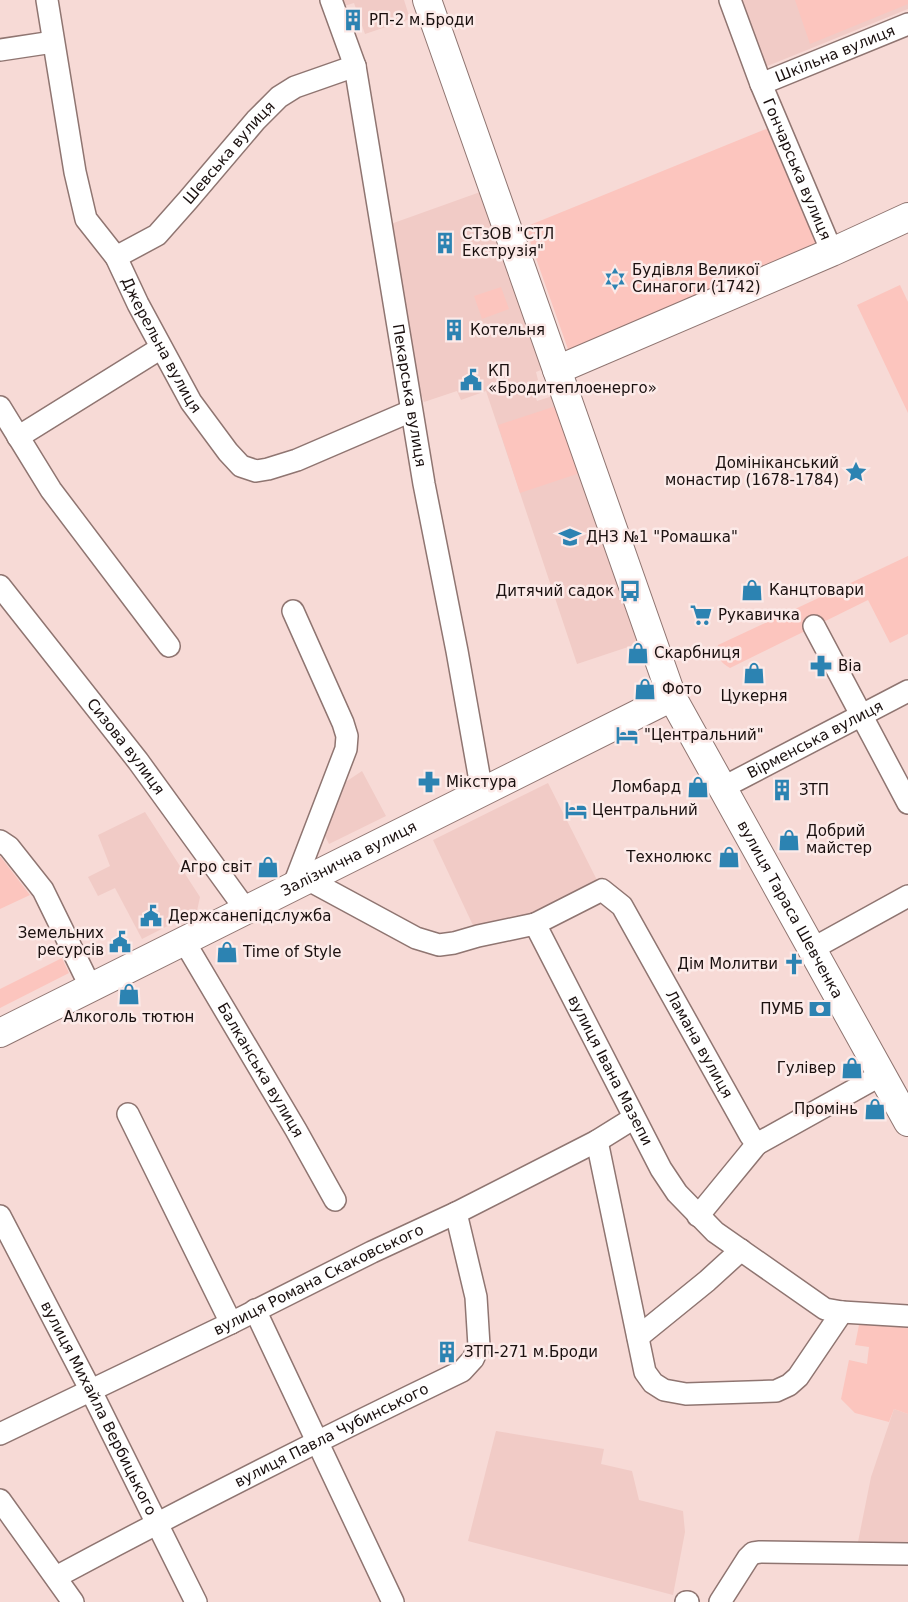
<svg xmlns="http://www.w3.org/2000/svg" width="908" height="1602" viewBox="0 0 908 1602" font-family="'DejaVu Sans',sans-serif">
	<rect width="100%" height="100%" fill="#f7dad6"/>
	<path fill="#f1cbc6" d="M 338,0 L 404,0 L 410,19 L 365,34 L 354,3 L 341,7 Z
		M 741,0 L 908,0 L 908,9 L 765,67 Z
		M 483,191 L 546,368 L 536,372 L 538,380 L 531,383 L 537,401 L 556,395 L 643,642 L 577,664 L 486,391 L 461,400 L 457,391 L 424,402 L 417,384 L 388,225 Z
		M 362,771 L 386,816 L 329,844 L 324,834 L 344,783 Z
		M 548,783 L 602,890 L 478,936 L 433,840 Z
		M 145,812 L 200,897 L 197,911 L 142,939 L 115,888 L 98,896 L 88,877 L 110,866 L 98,835 Z
		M 894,1409 L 908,1414 L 908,1552 L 856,1552 L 871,1477 Z
		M 496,1431 L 604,1449 L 601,1464 L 632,1471 L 639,1500 L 683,1511 L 685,1532 L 673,1595 L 468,1541 Z"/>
	<path fill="#fcc5be" d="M 795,0 L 908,0 L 908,4 L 810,44 Z
		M 771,127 L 821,245 L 569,352 L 525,227 Z
		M 900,285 L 908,302 L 908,413 L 857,305 Z
		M 501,287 L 509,309 L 482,319 L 474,296 Z
		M 559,405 L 583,472 L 520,493 L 498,425 Z
		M 908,556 L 908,634 L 890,643 L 868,600 L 730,668 C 719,662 717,656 718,645 Z
		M 0,856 L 30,895 L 0,909 Z
		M 62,958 L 69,973 L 0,1008 L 0,989 Z
		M 861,1315 L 908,1320 L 908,1414 L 894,1409 L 889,1422 L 855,1413 L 841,1399 L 849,1360 L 867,1364 L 869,1347 L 855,1345 Z"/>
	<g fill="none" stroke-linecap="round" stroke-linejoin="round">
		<g stroke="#8f7571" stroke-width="24">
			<g id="minor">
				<path id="s1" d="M 47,0 L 75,172 L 86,219 L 116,257 L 138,304 L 191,402 L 228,452 L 241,466 L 256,471 L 268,469 L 297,460 L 411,411"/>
				<path id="s2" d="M 331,0 L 355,66 L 424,484 L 457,651 L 482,792"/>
				<path id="s3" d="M 730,0 L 761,84 L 832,252"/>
				<path d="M 0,50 L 53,42"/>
				<path id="s4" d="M 761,84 L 908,24"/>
				<path id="s5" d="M 116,257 L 157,235 L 188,200 L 256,120 L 279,97 L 295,87 L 355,66"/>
				<path d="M 0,407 L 51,490 L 169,646"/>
				<path d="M 18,437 L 161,348"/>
				<path id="s6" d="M 0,586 L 138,761 L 246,910"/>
				<path d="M 814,626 L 908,803"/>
				<path id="s7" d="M 722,788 L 908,691"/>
				<path d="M 0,841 L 9,847 L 43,890 L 91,988"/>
				<path id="s8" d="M 307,879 L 416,938 L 439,945 L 454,943 L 478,936 L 535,924 L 661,1169 L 677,1193 L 715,1232 L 825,1309 L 842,1312 L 908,1316"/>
				<path d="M 293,887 L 346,749 L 347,736 L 343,723 L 293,611"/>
				<path id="s9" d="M 535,924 L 602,890 L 622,906 L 750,1135 L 757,1144 L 881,1075"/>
				<path id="s10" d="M 184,941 L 296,1130 L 335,1200"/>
				<path d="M 812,949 L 908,896"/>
				<path d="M 128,1114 L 231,1323"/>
				<path d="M 597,1141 L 645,1372 L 653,1383 L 664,1390 L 686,1394 L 776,1391 L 789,1385 L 798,1377 L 842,1312"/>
				<path id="s11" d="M 0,1216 L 91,1391 L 196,1602"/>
				<path d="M 698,1216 L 757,1144"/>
				<path d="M 255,1310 L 393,1602"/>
				<path d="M 638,1337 L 707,1281 L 741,1250"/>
				<path id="s12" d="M 0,1434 L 231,1323 L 372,1252 L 456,1213 L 597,1141 L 634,1118"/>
				<path d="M 0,1500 L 73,1602"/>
				<path id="s13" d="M 56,1577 C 190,1505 325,1437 462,1371 L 473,1359 L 479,1346 L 476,1297 L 456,1213"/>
				<path d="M 686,1602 L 688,1602"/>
				<path d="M 720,1602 L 748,1558 L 753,1553 L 760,1552 L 908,1554"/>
			</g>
		</g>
		<g stroke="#8f7571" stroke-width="30">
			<g id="major">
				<path id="s14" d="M 427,0 L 672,697 L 908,1122"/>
				<path d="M 557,370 L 832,252 L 908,217"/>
				<path id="s15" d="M 0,1033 L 672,697"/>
			</g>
		</g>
		<use href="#minor" stroke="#fff" stroke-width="21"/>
		<use href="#major" stroke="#fff" stroke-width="28"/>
	</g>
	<defs>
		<g id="building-bare" transform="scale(1.725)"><path d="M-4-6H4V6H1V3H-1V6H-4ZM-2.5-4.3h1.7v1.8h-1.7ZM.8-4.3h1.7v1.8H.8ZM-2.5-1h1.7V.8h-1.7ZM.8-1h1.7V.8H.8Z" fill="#2c83b2" stroke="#fceae8" stroke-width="2.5" paint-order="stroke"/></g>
		<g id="synagogue-bare" transform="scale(1.725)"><path d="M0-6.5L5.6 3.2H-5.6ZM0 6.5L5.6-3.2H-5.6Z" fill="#2c83b2" stroke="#fceae8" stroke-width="2.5" paint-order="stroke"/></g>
		<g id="civic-bare" transform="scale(1.725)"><path d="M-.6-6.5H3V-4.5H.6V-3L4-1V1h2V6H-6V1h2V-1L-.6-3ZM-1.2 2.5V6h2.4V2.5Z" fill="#2c83b2" stroke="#fceae8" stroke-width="2.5" paint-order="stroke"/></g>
		<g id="sight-bare" transform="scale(1.725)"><path d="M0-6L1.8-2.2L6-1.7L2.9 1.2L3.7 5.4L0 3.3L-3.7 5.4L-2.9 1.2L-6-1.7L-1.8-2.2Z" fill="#2c83b2" stroke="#fceae8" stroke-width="2.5" paint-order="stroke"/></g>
		<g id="school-bare" transform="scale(1.725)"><path d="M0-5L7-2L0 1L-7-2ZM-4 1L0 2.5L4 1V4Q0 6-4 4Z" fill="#2c83b2" stroke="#fceae8" stroke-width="2.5" paint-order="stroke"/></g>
		<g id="shop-bare" transform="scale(1.725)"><path d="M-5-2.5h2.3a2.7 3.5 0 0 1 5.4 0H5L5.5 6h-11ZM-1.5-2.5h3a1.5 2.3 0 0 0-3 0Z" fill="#2c83b2" stroke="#fceae8" stroke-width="2.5" paint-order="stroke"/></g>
		<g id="bus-bare" transform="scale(1.725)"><path d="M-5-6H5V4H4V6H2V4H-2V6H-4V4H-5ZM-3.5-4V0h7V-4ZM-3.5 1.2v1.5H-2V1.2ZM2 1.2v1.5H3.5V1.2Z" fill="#2c83b2" stroke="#fceae8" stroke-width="2.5" paint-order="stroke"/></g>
		<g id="supermarket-bare" transform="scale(1.725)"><path d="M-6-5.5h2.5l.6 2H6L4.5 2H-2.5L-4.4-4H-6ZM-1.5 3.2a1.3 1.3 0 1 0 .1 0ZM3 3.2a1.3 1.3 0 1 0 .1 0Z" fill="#2c83b2" stroke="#fceae8" stroke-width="2.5" paint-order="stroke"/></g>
		<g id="pharmacy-bare" transform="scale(1.725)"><path d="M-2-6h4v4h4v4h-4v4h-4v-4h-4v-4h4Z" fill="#2c83b2" stroke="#fceae8" stroke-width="2.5" paint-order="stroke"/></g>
		<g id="hotel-bare" transform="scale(1.725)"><path d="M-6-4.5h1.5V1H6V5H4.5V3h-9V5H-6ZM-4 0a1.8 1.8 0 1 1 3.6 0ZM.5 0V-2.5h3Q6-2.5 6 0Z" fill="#2c83b2" stroke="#fceae8" stroke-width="2.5" paint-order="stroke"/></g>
		<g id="church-bare" transform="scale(1.725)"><path d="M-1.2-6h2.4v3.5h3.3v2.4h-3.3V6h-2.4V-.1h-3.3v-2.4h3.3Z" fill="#2c83b2" stroke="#fceae8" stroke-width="2.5" paint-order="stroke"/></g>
		<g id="bank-bare" transform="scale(1.725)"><path d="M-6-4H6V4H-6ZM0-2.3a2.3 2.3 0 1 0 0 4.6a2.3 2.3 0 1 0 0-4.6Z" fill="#2c83b2" stroke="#fceae8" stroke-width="2.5" paint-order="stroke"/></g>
	</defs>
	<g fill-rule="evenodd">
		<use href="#building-bare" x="353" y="20"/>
		<use href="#building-bare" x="445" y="243"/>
		<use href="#synagogue-bare" x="615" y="279"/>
		<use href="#building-bare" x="454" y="330"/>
		<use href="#civic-bare" x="471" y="380"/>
		<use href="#sight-bare" x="856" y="472"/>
		<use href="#school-bare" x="570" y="537"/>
		<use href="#shop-bare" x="752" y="590"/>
		<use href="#bus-bare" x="630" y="591"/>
		<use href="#supermarket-bare" x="701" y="615"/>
		<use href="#shop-bare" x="638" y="653"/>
		<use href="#pharmacy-bare" x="821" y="666"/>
		<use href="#shop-bare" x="754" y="673"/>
		<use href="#shop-bare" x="645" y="689"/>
		<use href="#hotel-bare" x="627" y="735"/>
		<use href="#pharmacy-bare" x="429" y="782"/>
		<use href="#shop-bare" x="698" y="787"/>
		<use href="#building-bare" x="782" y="790"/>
		<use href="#hotel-bare" x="576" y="810"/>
		<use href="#shop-bare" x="789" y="840"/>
		<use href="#shop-bare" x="729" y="857"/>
		<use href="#shop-bare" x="268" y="867"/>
		<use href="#civic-bare" x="151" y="916"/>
		<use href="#civic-bare" x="120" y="942"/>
		<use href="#shop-bare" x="227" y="952"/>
		<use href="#church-bare" x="794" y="964"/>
		<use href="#shop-bare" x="129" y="994"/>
		<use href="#bank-bare" x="820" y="1009"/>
		<use href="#shop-bare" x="852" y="1068"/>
		<use href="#shop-bare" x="875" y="1109"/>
		<use href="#building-bare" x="447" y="1352"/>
	</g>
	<g text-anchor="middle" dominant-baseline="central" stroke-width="5" stroke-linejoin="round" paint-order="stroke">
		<g font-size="15" fill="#1a100f" stroke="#fceae8" text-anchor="start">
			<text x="369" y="20">РП-2 м.Броди</text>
			<text x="462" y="234">СТзОВ "СТЛ<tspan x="462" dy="17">Екструзія"</tspan></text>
			<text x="632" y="270">Будівля Великої<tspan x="632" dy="17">Синагоги (1742)</tspan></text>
			<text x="470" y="330">Котельня</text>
			<text x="488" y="371">КП<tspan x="488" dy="17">«Бродитеплоенерго»</tspan></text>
			<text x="839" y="463" text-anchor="end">Домініканський<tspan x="839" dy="17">монастир (1678-1784)</tspan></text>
			<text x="586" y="537">ДНЗ №1 "Ромашка"</text>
			<text x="769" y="590">Канцтовари</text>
			<text x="614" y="591" text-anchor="end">Дитячий садок</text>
			<text x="718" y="615">Рукавичка</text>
			<text x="654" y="653">Скарбниця</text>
			<text x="838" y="666">Віа</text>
			<text x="662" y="689">Фото</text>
			<text x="754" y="696" text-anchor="middle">Цукерня</text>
			<text x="644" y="735">"Центральний"</text>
			<text x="446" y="782">Мікстура</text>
			<text x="681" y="787" text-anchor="end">Ломбард</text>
			<text x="799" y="790">ЗТП</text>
			<text x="592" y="810">Центральний</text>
			<text x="806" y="831">Добрий<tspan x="806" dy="17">майстер</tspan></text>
			<text x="712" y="857" text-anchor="end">Технолюкс</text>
			<text x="252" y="867" text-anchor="end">Агро світ</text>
			<text x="168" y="916">Держсанепідслужба</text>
			<text x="104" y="933" text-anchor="end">Земельних<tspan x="104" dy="17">ресурсів</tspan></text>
			<text x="243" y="952">Time of Style</text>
			<text x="778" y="964" text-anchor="end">Дім Молитви</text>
			<text x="804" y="1009" text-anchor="end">ПУМБ</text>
			<text x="129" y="1017" text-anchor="middle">Алкоголь тютюн</text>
			<text x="836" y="1068" text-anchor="end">Гулівер</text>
			<text x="858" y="1109" text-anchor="end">Промінь</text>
			<text x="464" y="1352">ЗТП-271 м.Броди</text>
		</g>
		<g font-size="15" fill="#1a100f" stroke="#fceae8">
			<text stroke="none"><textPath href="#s4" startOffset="80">Шкільна вулиця</textPath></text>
			<text stroke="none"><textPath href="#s5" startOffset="156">Шевська вулиця</textPath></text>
			<text stroke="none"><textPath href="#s3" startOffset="182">Гончарська вулиця</textPath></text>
			<text stroke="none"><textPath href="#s1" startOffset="370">Джерельна вулиця</textPath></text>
			<text stroke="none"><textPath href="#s2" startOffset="404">Пекарська вулиця</textPath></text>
			<text stroke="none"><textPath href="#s7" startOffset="105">Вірменська вулиця</textPath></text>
			<text stroke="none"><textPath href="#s6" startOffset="204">Сизова вулиця</textPath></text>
			<text stroke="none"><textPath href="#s15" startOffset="390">Залізнична вулиця</textPath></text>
			<text stroke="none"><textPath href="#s14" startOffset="982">вулиця Тараса Шевченка</textPath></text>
			<text stroke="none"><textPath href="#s9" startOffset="259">Ламана вулиця</textPath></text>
			<text stroke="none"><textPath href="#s10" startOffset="150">Балканська вулиця</textPath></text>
			<text stroke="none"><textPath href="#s8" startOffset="411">вулиця Івана Мазепи</textPath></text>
			<text stroke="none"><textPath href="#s12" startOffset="354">вулиця Романа Скаковського</textPath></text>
			<text stroke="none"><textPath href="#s11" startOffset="216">вулиця Михайла Вербицького</textPath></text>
			<text stroke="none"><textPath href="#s13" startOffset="310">вулиця Павла Чубинського</textPath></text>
		</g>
	</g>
</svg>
